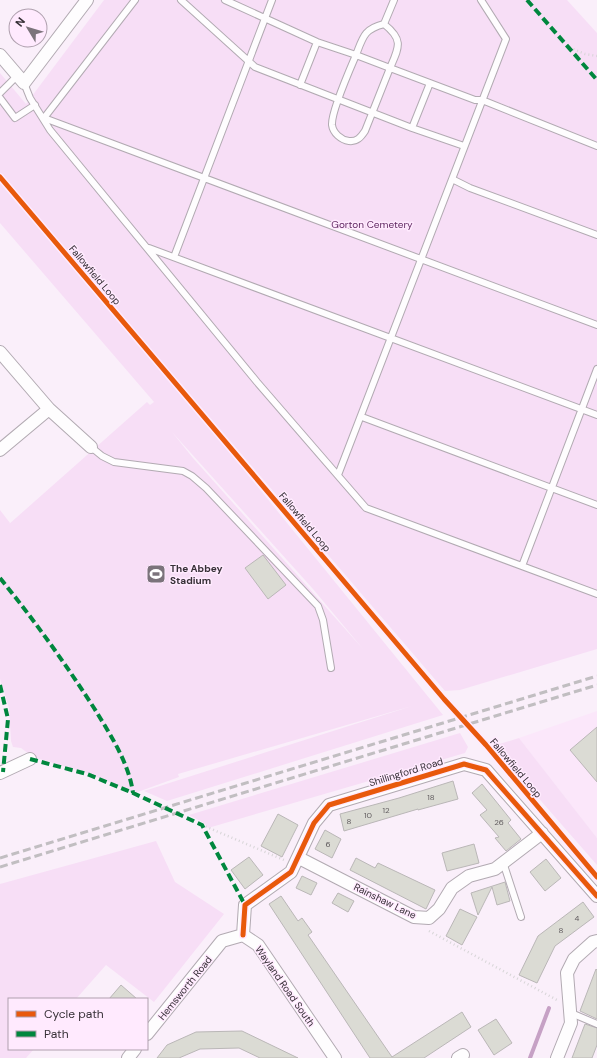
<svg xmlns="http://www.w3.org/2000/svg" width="597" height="1058" viewBox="0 0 597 1058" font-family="'DM Sans',sans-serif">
	<rect width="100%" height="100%" fill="#faeffa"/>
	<path fill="#fbe7fa" d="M 597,711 L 597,838 L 519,738 Z"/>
	<path fill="#f7def6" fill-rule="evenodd" d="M 104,0 L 567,0 L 597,33 L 597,649 L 460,690 L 445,691 L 0,173 L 0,73 L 26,104 Z
		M 0,182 L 227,449 L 443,715 L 167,801 L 144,791 L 412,706 L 178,774 L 179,777 L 135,793 L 87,773 L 33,757 L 21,748 L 13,747 L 11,741 L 9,708 L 0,679 L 0,510 L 10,523 L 8,525 L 147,402 L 150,405 L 154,402 L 0,223 ZM 172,432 L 313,589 L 363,649 L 193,458 Z
		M 460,733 L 468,747 L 465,753 L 208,828 L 204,823 L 189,815 Z
		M 519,738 L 597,838 L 597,865 L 493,746 Z
		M 156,841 L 175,882 L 224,914 L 154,1002 L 106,965 L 76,999 L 9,999 L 9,1049 L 34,1049 L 26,1058 L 0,1058 L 0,884 Z"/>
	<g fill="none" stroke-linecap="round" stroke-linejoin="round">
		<path stroke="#c6a1c5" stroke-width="4" d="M 530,1058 L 549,1008"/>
	</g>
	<path fill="#dbdbd4" stroke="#bab7b7" d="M 263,555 L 286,585 L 268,599 L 245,568 Z
		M 597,727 L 597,782 L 570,750 Z
		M 453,781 L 458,799 L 418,810 L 418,809 L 344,831 L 340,814 L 399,798 Z
		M 482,784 L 511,820 L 508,823 L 521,839 L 506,851 L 495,838 L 499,837 L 480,815 L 487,810 L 472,793 Z
		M 278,814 L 298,825 L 282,857 L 261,846 Z
		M 325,830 L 341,839 L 332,858 L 315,849 Z
		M 474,844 L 479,863 L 447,871 L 442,853 Z
		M 249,857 L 263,875 L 245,889 L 231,870 Z
		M 356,858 L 375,868 L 378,863 L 435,890 L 426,909 L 350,870 Z
		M 546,859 L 561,878 L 545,891 L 530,872 Z
		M 302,876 L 317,883 L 311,895 L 296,888 Z
		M 505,882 L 510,901 L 497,905 L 492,887 L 478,915 L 471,893 Z
		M 338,893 L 354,901 L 348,912 L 332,903 Z
		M 281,896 L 298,921 L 302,918 L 312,932 L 308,935 L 392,1057 L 462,1012 L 471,1027 L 424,1058 L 370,1058 L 269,904 Z
		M 583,902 L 594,917 L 555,946 L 537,983 L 519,975 L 538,936 Z
		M 460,909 L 477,917 L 462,945 L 446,936 Z
		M 596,969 L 597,970 L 597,1019 L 580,1011 Z
		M 121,985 L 137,999 L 109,999 Z
		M 496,1019 L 512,1043 L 494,1055 L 478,1030 Z
		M 585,1024 L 597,1028 L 597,1045 L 592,1058 L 572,1058 Z
		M 242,1031 L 298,1058 L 260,1058 L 239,1048 L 200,1049 L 179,1058 L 157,1058 L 167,1045 L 196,1032 Z"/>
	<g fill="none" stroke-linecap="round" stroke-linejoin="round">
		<g stroke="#b2aab2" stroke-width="8">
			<path id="lane" d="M 181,0 L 255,67 L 412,128 L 464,146
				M 225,0 L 317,42 L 356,55 C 363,37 364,29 384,24 L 394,0
				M 384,24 C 404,40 399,47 390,68 L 475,100 L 482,100 L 597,146
				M 356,55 L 390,68 L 365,131 C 361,137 357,142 349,141 C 341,140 333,133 332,125 C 331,112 350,69 356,55 Z
				M 24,83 L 30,98 L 50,130 L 257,382 L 366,508 L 597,594
				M 300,85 L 317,42
				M 0,93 L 18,75
				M 0,98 L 15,118 L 35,105
				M 44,118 L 597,325
				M 44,118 L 135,0
				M 412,128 L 430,83
				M 452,179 L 470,188 L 597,235
				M 149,248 L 597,415
				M 174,257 L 272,0
				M 362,417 L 597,505
				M 91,447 L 102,456 L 114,462 L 183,471 L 192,476 L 206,488 L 318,606 L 323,620 L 331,668
				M 338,475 L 506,39 L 481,0
				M 522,566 L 597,369
				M 503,862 L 521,917
				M 571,1013 L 597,1024"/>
		</g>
		<g stroke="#b2aab2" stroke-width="14">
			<path id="street" d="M 0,55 L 24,83 L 87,0
				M 0,352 L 49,409 L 91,447
				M 0,450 L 49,409
				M 0,773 L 30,759
				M 299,858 L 414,917 L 429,918 L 439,909 L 452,888 L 469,876 L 495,869 L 542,833
				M 243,935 L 245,905 L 291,872 L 314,823 L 329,805 L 464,764 L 486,770 L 597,896
				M 147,1034 L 222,941 L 243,935 L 258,945 L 335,1058
				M 128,1058 L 135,1049
				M 458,1058 L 463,1055
				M 557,1058 L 571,1023 L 567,973 L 574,959 L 593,942 L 597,941"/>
		</g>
		<path stroke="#d7d5d7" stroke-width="2.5" stroke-dasharray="1 3" stroke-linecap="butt" d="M 566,46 L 585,54 L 597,56
			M 202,825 L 284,860
			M 429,931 L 557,1000"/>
		<use href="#lane" stroke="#fefdfe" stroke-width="6"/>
		<use href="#street" stroke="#fefdfe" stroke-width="12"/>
		<path stroke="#c1bec1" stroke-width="3" stroke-dasharray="8 4" stroke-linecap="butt" d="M 0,858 L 597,676
			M 0,867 L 597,685"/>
		<path stroke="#00873e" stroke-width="4" stroke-dasharray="8 4" stroke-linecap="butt" d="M 527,0 L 597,80
			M 0,578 C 34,620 65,663 94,708 C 110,734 129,763 133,793
			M 0,685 L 8,719 L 3,772
			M 30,759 L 87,774 L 133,793 L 202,825 L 245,905"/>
		<g stroke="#ffeafe" stroke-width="8">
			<path id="cycleway" d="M 0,177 L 444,699 L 486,745 L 597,877
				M 243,935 L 245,905 L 291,872 L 314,823 L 329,805 L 464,764 L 486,770 L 597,896"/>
		</g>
		<use href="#cycleway" stroke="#e8590c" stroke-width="5"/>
	</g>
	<defs>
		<g id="stadium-square" transform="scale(1)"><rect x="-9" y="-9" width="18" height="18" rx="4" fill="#7b737b" stroke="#ffeafe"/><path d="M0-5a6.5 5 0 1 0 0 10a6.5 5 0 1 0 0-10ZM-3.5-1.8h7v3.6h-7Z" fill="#fff"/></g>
	</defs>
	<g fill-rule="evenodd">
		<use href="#stadium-square" x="156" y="574"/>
	</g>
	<g text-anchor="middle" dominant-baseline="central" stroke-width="3" stroke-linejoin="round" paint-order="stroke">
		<g font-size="8" fill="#605b5e">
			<text x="431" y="797">18</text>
			<text x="386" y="810">12</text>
			<text x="368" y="815">10</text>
			<text x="349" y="821">8</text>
			<text x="499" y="822">26</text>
			<text x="328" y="844">6</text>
			<text x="577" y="918">4</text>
			<text x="561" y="930">8</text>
		</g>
		<g font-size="10" fill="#612862" stroke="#ffeafe">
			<text x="372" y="224">Gorton Cemetery</text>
		</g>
		<g font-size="10" fill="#373037" stroke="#ffeafe">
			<text transform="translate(95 275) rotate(50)">Fallowfield Loop</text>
			<text transform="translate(305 522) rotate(50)">Fallowfield Loop</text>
			<text transform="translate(516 768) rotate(50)">Fallowfield Loop</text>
			<text transform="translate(406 772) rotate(-17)">Shillingford Road</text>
			<text transform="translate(385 901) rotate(26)">Rainshaw Lane</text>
			<text transform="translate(285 986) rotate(55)">Wayland Road South</text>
			<text transform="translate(185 988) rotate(-51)">Hemsworth Road</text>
		</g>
		<g font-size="10" font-weight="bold" fill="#373037" stroke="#ffeafe" text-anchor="start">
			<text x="170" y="568">The Abbey<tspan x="170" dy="12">Stadium</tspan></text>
		</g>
	</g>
	<rect x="8" y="998" width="140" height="52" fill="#ffeafe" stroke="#afa0ae"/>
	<rect x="16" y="1011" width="20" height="6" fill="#e8590c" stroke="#afa0ae"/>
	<text x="44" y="1018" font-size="12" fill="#373037">Cycle path</text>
	<rect x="16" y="1031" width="20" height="6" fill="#00873e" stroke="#afa0ae"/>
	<text x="44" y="1038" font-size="12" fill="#373037">Path</text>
	<g transform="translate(28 28) rotate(308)"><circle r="19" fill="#ffeafe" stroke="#afa0ae"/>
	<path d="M0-3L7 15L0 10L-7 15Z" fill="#7b737b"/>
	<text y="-6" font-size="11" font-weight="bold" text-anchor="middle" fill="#373037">N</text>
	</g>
</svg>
